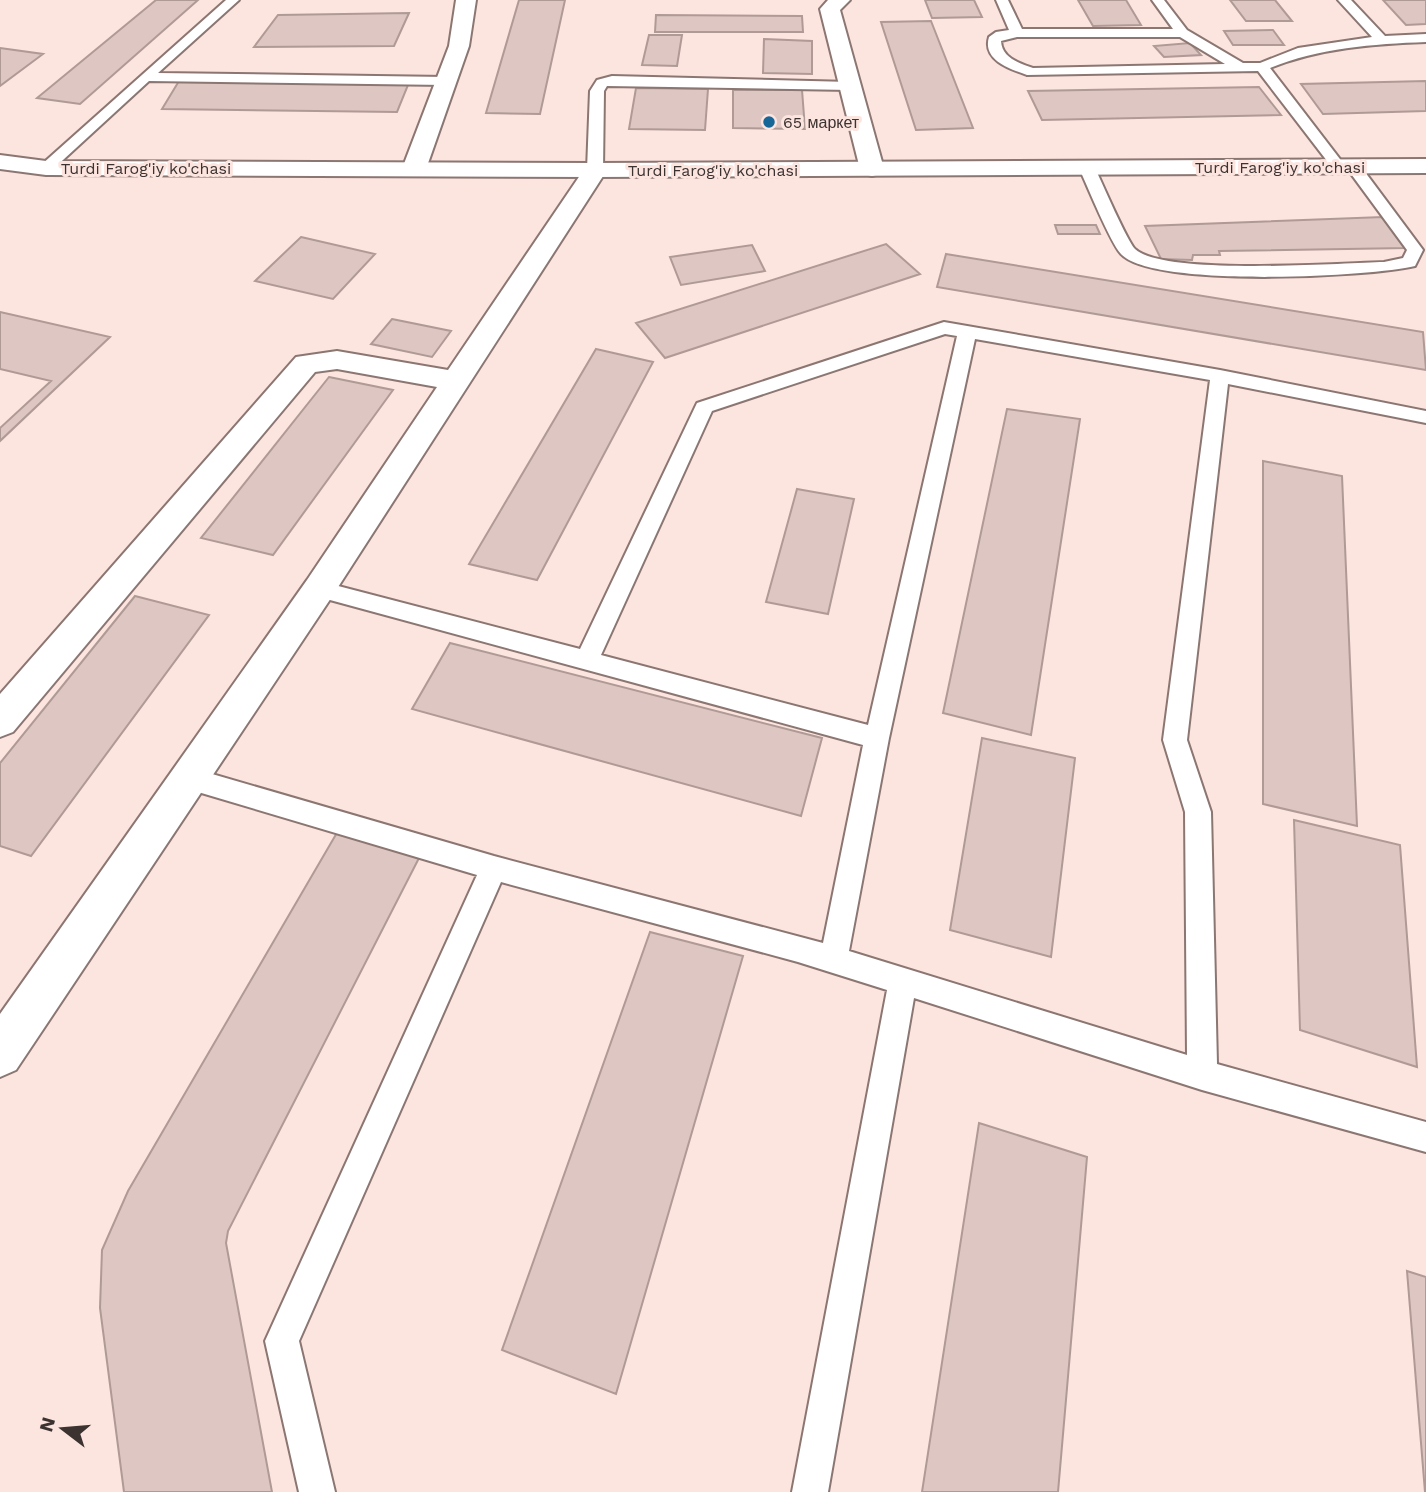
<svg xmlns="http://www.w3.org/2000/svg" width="1426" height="1492" viewBox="0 0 1426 1492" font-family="'Work Sans',sans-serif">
	<rect width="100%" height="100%" fill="#fce4df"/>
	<path fill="#dec7c2" stroke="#b09a96" stroke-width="2" d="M 156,0 L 198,0 L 80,104 L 37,98 Z
		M 519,0 L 565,0 L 540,114 L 486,113 Z
		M 925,0 L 974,0 L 982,17 L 932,18 Z
		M 1078,0 L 1126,0 L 1141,25 L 1093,26 Z
		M 1230,0 L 1275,0 L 1292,21 L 1246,21 Z
		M 1383,0 L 1426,0 L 1426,24 L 1406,25 Z
		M 409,13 L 394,46 L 254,47 L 278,15 Z
		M 656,15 L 802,16 L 803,32 L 655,32 Z
		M 931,21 L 973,128 L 916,130 L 881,22 Z
		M 1273,30 L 1284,45 L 1233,45 L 1224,31 Z
		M 649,35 L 682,35 L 677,66 L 642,65 Z
		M 764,39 L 812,41 L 812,74 L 763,73 Z
		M 1190,43 L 1201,55 L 1164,57 L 1154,46 Z
		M 0,48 L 43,54 L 0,86 Z
		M 179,81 L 408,85 L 397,112 L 162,109 Z
		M 1426,81 L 1426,111 L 1323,114 L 1301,84 Z
		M 1259,87 L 1281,115 L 1042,120 L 1028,91 Z
		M 636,88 L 708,89 L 705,130 L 629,129 Z
		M 733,90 L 802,90 L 805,129 L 733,128 Z
		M 1383,217 L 1406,248 L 1219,251 L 1220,255 L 1193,255 L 1192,260 L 1161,259 L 1145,226 Z
		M 1055,225 L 1096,225 L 1100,234 L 1058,234 Z
		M 301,237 L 375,254 L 333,299 L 255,281 Z
		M 886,244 L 920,274 L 665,358 L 636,323 Z
		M 752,245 L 765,271 L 681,285 L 670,257 Z
		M 946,254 L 1423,332 L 1426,370 L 937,287 Z
		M 0,312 L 110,337 L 0,441 L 0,428 L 51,381 L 0,369 Z
		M 392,319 L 451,331 L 432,357 L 371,344 Z
		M 596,349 L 653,362 L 537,580 L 469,564 Z
		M 329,377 L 393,390 L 273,555 L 201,538 Z
		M 1007,409 L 1080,419 L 1031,735 L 943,713 Z
		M 1263,461 L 1342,476 L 1357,826 L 1263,804 Z
		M 797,489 L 854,499 L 828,614 L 766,602 Z
		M 135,596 L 209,615 L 31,856 L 0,846 L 0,763 Z
		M 450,643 L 822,738 L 801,816 L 412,709 Z
		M 982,738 L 1075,758 L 1051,957 L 950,930 Z
		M 1294,820 L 1400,845 L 1417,1067 L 1300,1030 Z
		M 338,831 L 419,858 L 228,1231 L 226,1243 L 272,1492 L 124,1492 L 100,1308 L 102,1250 L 128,1191 Z
		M 650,932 L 743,956 L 616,1394 L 502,1350 Z
		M 979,1123 L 1087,1157 L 1058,1492 L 922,1492 Z
		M 1407,1271 L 1426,1277 L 1426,1492 L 1425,1492 Z"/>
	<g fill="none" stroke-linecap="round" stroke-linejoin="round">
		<g stroke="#8b7672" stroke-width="4">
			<path id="lane" d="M 226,0 L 239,0 L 158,73 L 446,77 L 453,81 L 446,85 L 149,81 L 51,171 L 41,171 L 38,168 L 41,165 Z
				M 996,0 L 1008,0 L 1022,29 L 1173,29 L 1152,0 L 1164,0 L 1187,30 L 1243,63 L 1260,63 L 1298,48 L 1372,37 L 1338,0 L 1351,0 L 1385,36 L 1426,34 L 1426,42 C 1373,44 1319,48 1270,68 L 1346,167 L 1354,162 L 1359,164 L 1423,250 L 1415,266 C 1369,277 1152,288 1121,254 C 1110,242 1088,187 1079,168 L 1082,165 L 1092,165 L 1095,168 C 1102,183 1127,241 1135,249 C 1164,276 1340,263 1384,262 L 1403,258 L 1407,250 L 1346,167 L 1339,172 L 1334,170 L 1258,71 L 1027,75 C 1010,69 982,60 989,37 L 996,32 L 1009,30 ZM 1017,37 L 1180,37 L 1225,64 L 1033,68 C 1019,63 1002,58 1001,41 Z
				M 612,76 L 850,82 L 857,86 L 850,90 L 607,86 L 604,91 L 603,170 L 595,175 L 587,170 L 590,91 L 597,80 Z
				M 944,322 L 1220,370 L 1426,411 L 1426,423 L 1228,384 L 1187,740 L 1211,812 L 1217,1064 L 1426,1122 L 1426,1152 L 1202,1090 L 914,998 L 828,1492 L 792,1492 L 887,990 L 798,962 L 501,882 L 299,1341 L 335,1492 L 299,1492 L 265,1341 L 477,875 L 188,789 L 179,786 L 175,778 L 179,770 L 188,767 L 494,856 L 823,943 L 863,745 L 319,597 L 311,595 L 308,589 L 311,583 L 319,581 L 580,649 L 697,403 ZM 945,334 L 957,336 L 868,725 L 601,655 L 712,411 ZM 975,339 L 1210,380 L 1163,740 L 1185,812 L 1187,1055 L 849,951 L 889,738 Z"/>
		</g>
		<g stroke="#8b7672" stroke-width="4">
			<path id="street" d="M 456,0 L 476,0 L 469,46 L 426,169 L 422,174 L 414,176 L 406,174 L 402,169 L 449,46 Z
				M 828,0 L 850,0 L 840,10 L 884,169 L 880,174 L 872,176 L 864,174 L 860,169 L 820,9 Z
				M 595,163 L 603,165 L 607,170 L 331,598 L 16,1070 L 0,1077 L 0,1014 L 307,580 L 437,387 L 337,369 L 315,372 L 13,732 L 0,737 L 0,694 L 296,357 L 337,351 L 448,370 L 587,165 Z"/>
		</g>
		<g stroke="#8b7672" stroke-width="4">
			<path id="secondary" d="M 0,155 L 46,161 L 595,163 L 1426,159 L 1426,173 L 595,177 L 46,175 L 0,169 Z"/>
		</g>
		<use href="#lane" fill="#fff" fill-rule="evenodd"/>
		<use href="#street" fill="#fff" fill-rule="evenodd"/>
		<use href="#secondary" fill="#fff" fill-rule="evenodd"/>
	</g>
	<circle fill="#166698" stroke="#fce4df" stroke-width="2.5" cx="769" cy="122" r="7"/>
	<g text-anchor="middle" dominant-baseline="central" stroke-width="6" stroke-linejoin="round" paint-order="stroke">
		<g font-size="16" fill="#3c3331" stroke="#fce4df" text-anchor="start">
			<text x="783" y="122">65 маркет</text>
		</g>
		<g font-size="16" fill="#3c3331" stroke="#fce4df">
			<text x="1280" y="167">Turdi Farog'iy ko'chasi</text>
			<text x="146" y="168">Turdi Farog'iy ko'chasi</text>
			<text x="713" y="170">Turdi Farog'iy ko'chasi</text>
		</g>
	</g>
	<g transform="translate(63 1429) rotate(286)" stroke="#fce4df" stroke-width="5" paint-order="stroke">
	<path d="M0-5L12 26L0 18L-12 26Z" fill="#3c3331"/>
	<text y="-10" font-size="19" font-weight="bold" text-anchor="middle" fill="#3c3331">N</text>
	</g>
</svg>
